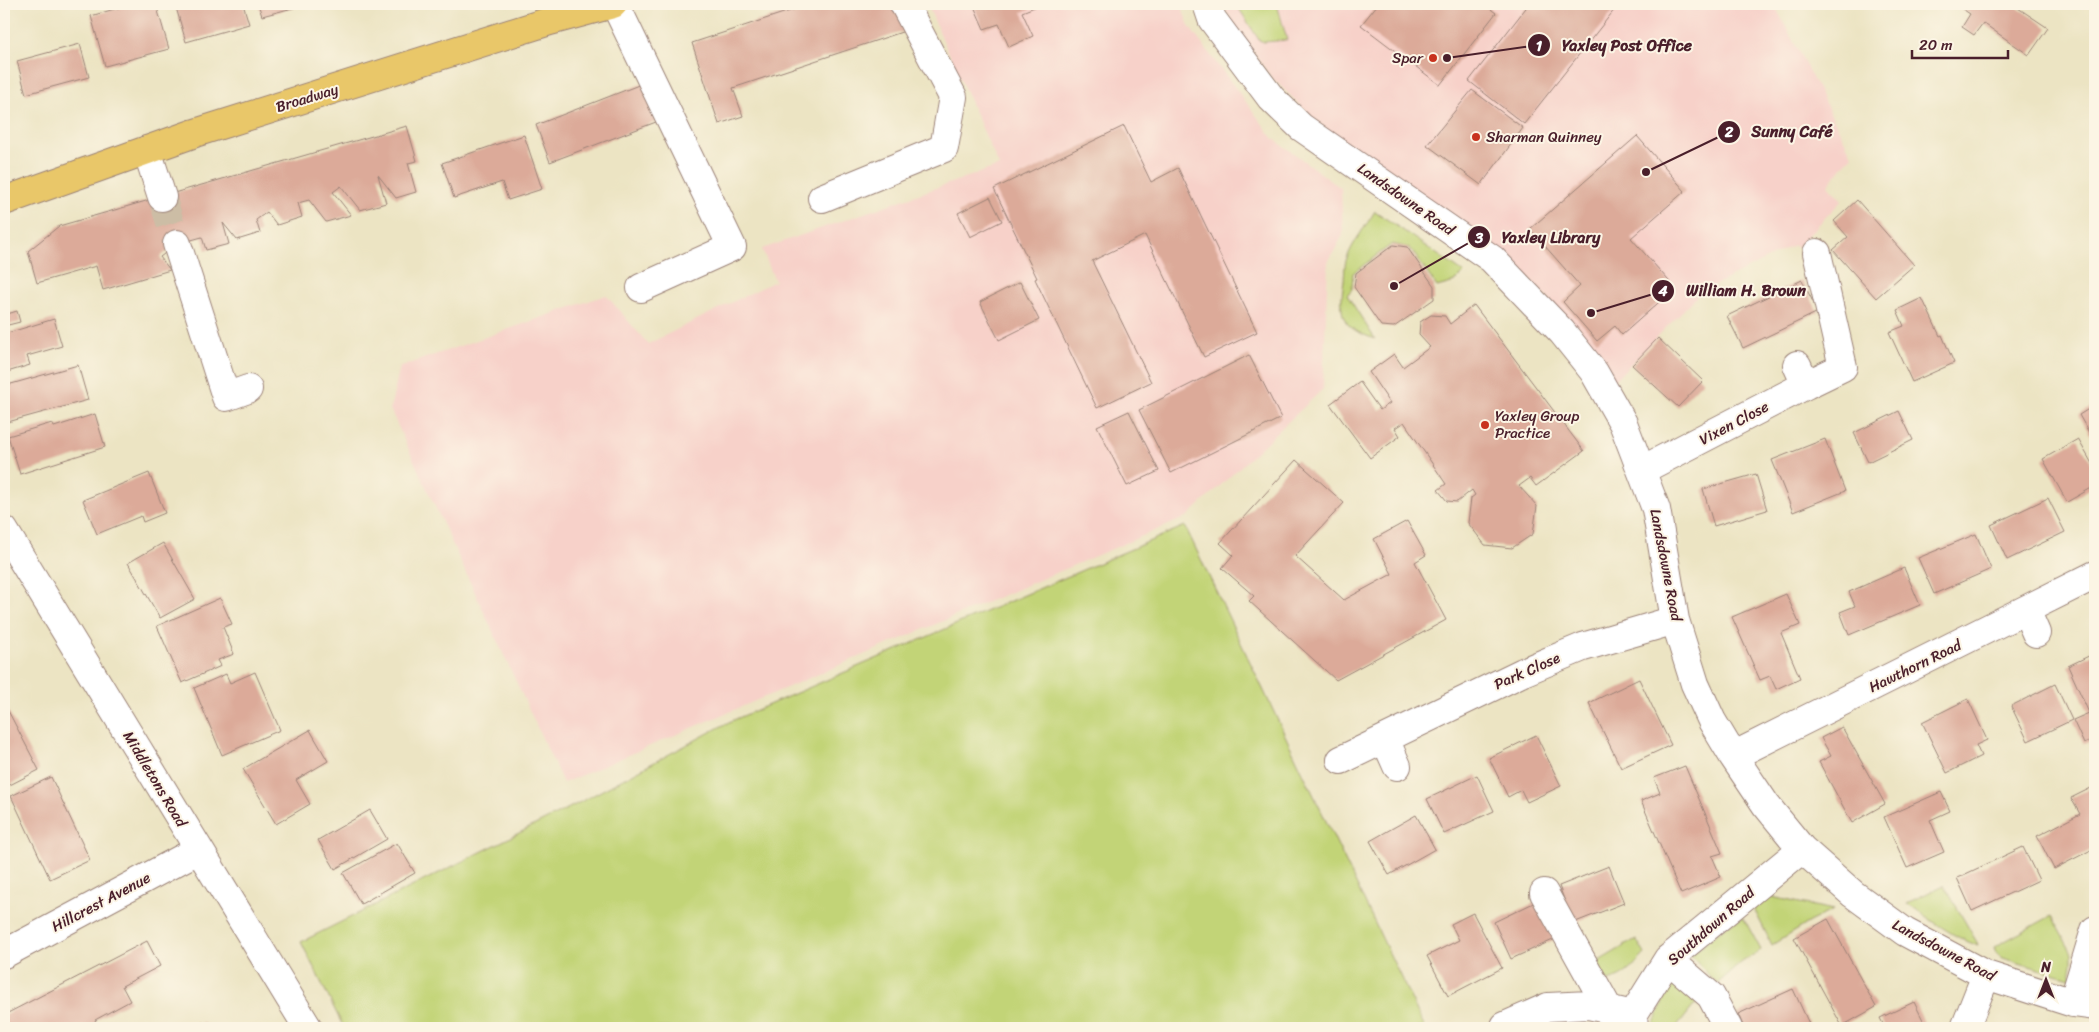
<svg xmlns="http://www.w3.org/2000/svg" width="2099" height="1032" viewBox="0 0 2099 1032" font-family="Sriracha,sans-serif">
	<rect width="100%" height="100%" fill="#fcf5e5"/>
	<filter id="ink" filterUnits="userSpaceOnUse"><feTurbulence type="fractalNoise" baseFrequency=".02" numOctaves="2"/><feDisplacementMap in="SourceGraphic" scale="10" xChannelSelector="R" yChannelSelector="G"/><feConvolveMatrix kernelMatrix="1 2 1 2 8 2 1 2 1" color-interpolation-filters="sRGB"/></filter>
	<filter id="wash" filterUnits="userSpaceOnUse"><feTurbulence type="fractalNoise" baseFrequency=".0096" numOctaves="4" result="noise"/><feDisplacementMap in="SourceGraphic" scale="20" xChannelSelector="R" yChannelSelector="G"/><feGaussianBlur stdDeviation="1.12" result="paint"/><feColorMatrix in="noise" values="0 0 0 0 0 0 0 0 0 0 0 0 0 0 0 0 0 1.4 0 .05"/><feComposite in="paint" operator="in"/></filter>
	<g filter="url(#wash)">
		<rect width="100%" height="100%" fill="#ece4c3"/>
		<path fill="#f7d1c9" d="M 927,4 L 1180,4 L 1190,28 L 1274,139 L 1341,188 L 1343,235 L 1328,262 L 1323,389 L 1187,517 L 563,783 L 390,409 L 400,367 L 606,295 L 648,344 L 775,281 L 762,249 L 999,166 Z
			M 1221,4 L 1774,4 L 1852,155 L 1828,185 L 1842,200 L 1796,248 L 1794,245 L 1701,292 L 1612,383 L 1575,328 L 1514,262 L 1327,131 L 1270,76 Z"/>
		<path fill="#c2d477" stroke="#867a51" d="M 1236,4 L 1277,4 L 1287,40 L 1264,42 L 1259,40 Z
			M 1375,211 L 1464,273 L 1455,282 L 1437,287 L 1410,248 L 1392,244 L 1353,273 L 1352,289 L 1347,295 L 1375,339 C 1339,327 1339,315 1344,280 C 1345,273 1344,264 1347,258 C 1353,242 1366,226 1375,211 Z
			M 1185,526 L 1425,1028 L 344,1028 L 301,942 L 573,806 L 729,722 Z
			M 1944,885 L 1979,946 C 1952,937 1930,919 1907,903 Z
			M 1767,896 L 1833,910 L 1809,922 L 1772,945 L 1753,907 Z
			M 2051,916 L 2072,953 L 2072,963 L 2070,978 L 2002,958 L 1997,954 L 1994,947 Z
			M 1743,917 L 1761,950 L 1742,962 L 1717,984 L 1690,955 L 1725,927 Z
			M 1636,939 L 1645,954 C 1630,969 1625,978 1603,982 L 1594,964 Z
			M 1673,979 L 1701,997 L 1676,1028 L 1652,1028 Z"/>
		<g id="blocks">
			<path fill="#dcaa99" d="M 131,4 L 156,4 L 169,49 L 105,66 L 91,16 Z
				M 175,4 L 243,4 L 249,24 L 186,42 Z
				M 258,4 L 308,4 L 262,16 Z
				M 811,4 L 898,4 L 905,31 L 733,88 L 743,116 L 719,124 L 692,43 Z
				M 973,4 L 1042,4 L 1022,12 L 1033,36 L 1009,47 L 999,24 L 984,29 Z
				M 1378,4 L 1484,4 L 1496,13 L 1440,85 L 1361,25 Z
				M 1529,4 L 1619,4 L 1524,124 L 1469,81 Z
				M 1955,4 L 2020,4 L 2018,8 L 2048,28 L 2029,55 L 1983,23 L 1974,35 L 1962,27 L 1970,14 Z
				M 80,44 L 89,77 L 26,94 L 17,61 Z
				M 649,81 L 664,119 L 550,162 L 536,125 Z
				M 1472,90 L 1523,128 L 1481,185 L 1427,145 Z
				M 407,126 L 417,161 L 408,163 L 416,192 L 396,198 L 378,175 L 386,203 L 360,210 L 341,186 L 333,192 L 351,215 L 326,222 L 309,200 L 298,203 L 302,217 L 277,225 L 267,212 L 256,220 L 260,233 L 237,240 L 223,223 L 229,244 L 206,250 L 202,237 L 177,244 L 160,257 L 170,270 L 103,290 L 96,266 L 37,283 L 28,251 L 59,226 Z
				M 1124,126 L 1151,182 L 1178,168 L 1257,332 L 1204,357 L 1145,235 L 1092,261 L 1151,382 L 1097,408 L 1035,279 L 1037,278 L 994,189 Z
				M 524,135 L 542,189 L 508,200 L 502,182 L 454,198 L 442,163 Z
				M 1637,136 L 1685,191 L 1631,238 L 1675,288 L 1622,335 L 1615,326 L 1597,341 L 1563,302 L 1580,286 L 1530,229 Z
				M 990,197 L 1002,221 L 970,237 L 958,213 Z
				M 1857,200 L 1914,265 L 1876,298 L 1833,250 L 1848,237 L 1834,221 Z
				M 1393,245 L 1407,247 L 1434,286 L 1434,299 L 1394,327 L 1381,326 L 1354,287 L 1356,273 Z
				M 1802,280 L 1818,312 L 1743,348 L 1727,316 Z
				M 1020,282 L 1039,320 L 999,340 L 980,302 Z
				M 1922,298 L 1940,336 L 1942,335 L 1954,363 L 1912,382 L 1889,332 L 1904,326 L 1897,310 Z
				M 1474,305 L 1584,451 L 1536,486 L 1530,478 L 1519,486 L 1537,506 L 1533,534 L 1512,548 L 1485,545 L 1468,523 L 1471,498 L 1475,495 L 1472,490 L 1457,502 L 1447,501 L 1438,490 L 1446,484 L 1404,422 L 1395,428 L 1400,436 L 1370,458 L 1330,404 L 1360,382 L 1380,410 L 1390,403 L 1369,372 L 1394,354 L 1403,367 L 1430,347 L 1419,335 L 1420,322 L 1431,315 L 1445,316 L 1450,324 Z
				M 17,311 L 20,322 L 4,326 L 4,315 Z
				M 54,319 L 62,346 L 27,356 L 30,365 L 4,373 L 4,334 Z
				M 1658,338 L 1703,381 L 1678,407 L 1632,365 Z
				M 1249,355 L 1281,418 L 1171,473 L 1139,410 Z
				M 78,365 L 88,400 L 4,423 L 4,386 Z
				M 2095,405 L 2095,443 L 2079,415 Z
				M 1129,411 L 1159,471 L 1127,486 L 1097,426 Z
				M 1899,411 L 1913,440 L 1868,462 L 1854,433 Z
				M 95,414 L 105,447 L 20,474 L 8,436 L 52,423 L 54,427 Z
				M 1825,439 L 1845,491 L 1793,512 L 1772,460 Z
				M 2078,439 L 2095,469 L 2095,486 L 2067,502 L 2043,459 Z
				M 1296,460 L 1344,503 L 1295,556 L 1344,600 L 1392,574 L 1374,539 L 1407,521 L 1426,555 L 1415,562 L 1446,620 L 1336,680 L 1249,601 L 1254,596 L 1222,568 L 1233,555 L 1220,543 Z
				M 149,473 L 165,513 L 143,522 L 141,516 L 97,534 L 83,500 Z
				M 1756,474 L 1767,510 L 1714,526 L 1703,489 Z
				M 2048,498 L 2065,532 L 2007,560 L 1991,525 Z
				M 1976,534 L 1991,569 L 1934,594 L 1918,558 Z
				M 163,543 L 195,599 L 160,618 L 128,563 Z
				M 1904,568 L 1920,605 L 1849,635 L 1840,612 L 1855,606 L 1849,592 Z
				M 1786,594 L 1800,625 L 1781,633 L 1800,678 L 1776,689 L 1770,676 L 1760,680 L 1732,617 Z
				M 220,598 L 232,624 L 223,627 L 234,654 L 218,660 L 221,666 L 182,683 L 157,626 Z
				M 2095,653 L 2095,726 L 2092,727 L 2095,739 L 2084,744 L 2073,720 L 2089,713 L 2068,666 Z
				M 255,672 L 280,730 L 222,755 L 194,688 L 226,674 L 230,683 Z
				M 1639,679 L 1671,745 L 1621,768 L 1589,703 Z
				M 2055,684 L 2072,720 L 2028,741 L 2011,706 Z
				M 1968,699 L 1987,740 L 1976,745 L 1981,756 L 1947,773 L 1922,722 Z
				M 4,703 L 39,770 L 4,788 Z
				M 1842,727 L 1885,804 L 1852,823 L 1819,762 L 1831,756 L 1821,738 Z
				M 310,730 L 328,761 L 296,780 L 310,804 L 276,824 L 243,769 Z
				M 1536,735 L 1561,786 L 1527,802 L 1521,790 L 1508,797 L 1489,758 Z
				M 1685,766 L 1722,853 L 1712,856 L 1721,877 L 1681,894 L 1641,801 L 1660,793 L 1654,778 Z
				M 1477,775 L 1494,811 L 1444,834 L 1427,799 Z
				M 51,777 L 90,860 L 50,879 L 11,796 Z
				M 2095,786 L 2095,848 L 2054,869 L 2037,836 L 2080,814 L 2071,798 Z
				M 1941,792 L 1950,811 L 1930,820 L 1944,852 L 1907,868 L 1884,817 Z
				M 370,810 L 387,839 L 335,869 L 318,840 Z
				M 1416,815 L 1435,849 L 1389,875 L 1370,841 Z
				M 397,843 L 415,873 L 361,904 L 343,873 Z
				M 2023,847 L 2039,880 L 1972,911 L 1957,878 Z
				M 1609,866 L 1624,903 L 1573,923 L 1559,886 Z
				M 1546,897 L 1564,935 L 1511,959 L 1494,922 Z
				M 1473,913 L 1502,968 L 1448,996 L 1427,956 L 1459,940 L 1451,924 Z
				M 1828,919 L 1876,1007 L 1842,1026 L 1794,938 Z
				M 147,941 L 160,966 L 122,986 L 130,1001 L 95,1020 L 99,1028 L 4,1028 L 4,1015 Z
				M 1793,989 L 1811,1028 L 1744,1028 L 1738,1014 Z
				M 1914,1002 L 1927,1028 L 1885,1028 L 1880,1018 Z
				M 203,1022 L 206,1028 L 193,1028 Z"/>
		</g>
	</g>
	<g filter="url(#ink)">
		<use href="#blocks" fill-opacity="0" stroke="#9b8277" stroke-width="1"/>
		<g fill="none" stroke-linecap="round" stroke-linejoin="round">
			<path stroke="#ccbda5" stroke-width="28" stroke-dasharray="28 14" stroke-linecap="butt" d="M 162,197 L 177,244"/>
			<g stroke="#9b8277" stroke-width="30">
				<path id="minor" d="M 615,4 L 732,247 L 641,288
					M 1207,4 L 1212,19 L 1271,98 L 1301,127 L 1492,259 L 1562,332 L 1594,372 L 1623,423 L 1656,509 L 1675,620 L 1695,684 L 1712,721 L 1733,756 L 1766,805 L 1802,849 L 1853,894 L 1905,932 L 1986,975 L 2073,1003 L 2095,1006
					M 147,150 L 162,197
					M 822,198 L 944,148 L 953,97 L 904,4
					M 177,244 L 226,397 L 248,389
					M 1806,385 L 1843,367 L 1817,253
					M 1642,470 L 1806,385 L 1797,365
					M 4,530 L 308,1028
					M 2026,610 L 2036,633
					M 1385,739 L 1397,766
					M 1733,756 L 2095,575
					M 1341,760 L 1523,672 L 1583,647 L 1675,620
					M 1544,893 L 1609,1010
					M 4,954 L 198,850
					M 1668,959 L 1711,996 L 1728,1028
					M 2073,1003 L 2095,930
					M 1505,1026 L 1548,1007 L 1589,1005 L 1633,1015
					M 1634,1028 L 1633,1015 L 1668,959 L 1802,849
					M 1965,1028 L 1986,975"/>
			</g>
			<g stroke="#9b8277" stroke-width="30">
				<path id="major" d="M 4,201 L 195,133 L 550,21 L 613,4"/>
			</g>
			<use href="#minor" stroke="#fff" stroke-width="28"/>
			<use href="#major" stroke="#e9c769" stroke-width="28"/>
		</g>
	</g>
	<g fill="#c8321e" stroke="#fcf5e5" stroke-width="2">
		<circle cx="1433" cy="58" r="5"/>
		<circle cx="1476" cy="137" r="5"/>
		<circle cx="1485" cy="425" r="5"/>
	</g>
	<g text-anchor="middle" dominant-baseline="central" stroke-width="4" stroke-linejoin="round" paint-order="stroke">
		<g font-size="15" fill="#4a1f2b" stroke="#fcf5e5" text-anchor="start">
			<text x="1423" y="58" text-anchor="end">Spar</text>
			<text x="1486" y="137">Sharman Quinney</text>
			<text x="1495" y="416">Yaxley Group<tspan x="1495" dy="17">Practice</tspan></text>
		</g>
		<g font-size="15" fill="#4a1f2b" stroke="#fcf5e5">
			<text transform="translate(307 98) rotate(-17)">Broadway</text>
			<text transform="translate(1406 199) rotate(35)">Landsdowne Road</text>
			<text transform="translate(1734 423) rotate(-28)">Vixen Close</text>
			<text transform="translate(1666 565) rotate(79)">Landsdowne Road</text>
			<text transform="translate(1915 666) rotate(-26)">Hawthorn Road</text>
			<text transform="translate(1527 671) rotate(-24)">Park Close</text>
			<text transform="translate(155 779) rotate(59)">Middletons Road</text>
			<text transform="translate(101 902) rotate(-28)">Hillcrest Avenue</text>
			<text transform="translate(1711 926) rotate(-41)">Southdown Road</text>
			<text transform="translate(1944 950) rotate(28)">Landsdowne Road</text>
		</g>
	</g>
	<path fill="none" stroke="#4a1f2b" stroke-width="2" d="M1447 58L1539 45M1646 172L1729 132M1394 286L1479 237M1591 313L1663 291"/>
	<g fill="#4a1f2b" stroke="#fcf5e5" stroke-width="2">
		<circle cx="1447" cy="58" r="5"/>
		<circle cx="1646" cy="172" r="5"/>
		<circle cx="1394" cy="286" r="5"/>
		<circle cx="1591" cy="313" r="5"/>
		<circle cx="1539" cy="45" r="12"/>
		<circle cx="1729" cy="132" r="12"/>
		<circle cx="1479" cy="237" r="12"/>
		<circle cx="1663" cy="291" r="12"/>
	</g>
	<g font-size="15" text-anchor="middle" font-weight="bold" fill="#fff">
		<text x="1539" y="51">1</text>
		<text x="1729" y="137">2</text>
		<text x="1479" y="243">3</text>
		<text x="1663" y="296">4</text>
	</g>
	<g font-size="16" text-anchor="middle" font-weight="bold" fill="#4a1f2b" stroke="#fcf5e5" stroke-width="4" stroke-linejoin="round" paint-order="stroke">
		<text x="1627" y="51">Yaxley Post Office</text>
		<text x="1792" y="137">Sunny Café</text>
		<text x="1551" y="243">Yaxley Library</text>
		<text x="1746" y="296">William H. Brown</text>
	</g>
	<rect width="2099" height="1032" fill="none" stroke="#fcf5e5" stroke-width="20"/>
	<g transform="translate(2046 980)" stroke="#fcf5e5" stroke-width="4" paint-order="stroke">
	<path d="M0-4L9 19L0 12L-9 19Z" fill="#4a1f2b"/>
	<text y="-8" font-size="14" font-weight="bold" text-anchor="middle" fill="#4a1f2b">N</text>
	</g>
	<path d="M1912 50v8h96v-8" fill="none" stroke="#4a1f2b" stroke-width="2.5"/>
	<text x="1919" y="50" font-size="15" fill="#4a1f2b" stroke="#fcf5e5" stroke-width="4" paint-order="stroke">20 m</text>
</svg>
